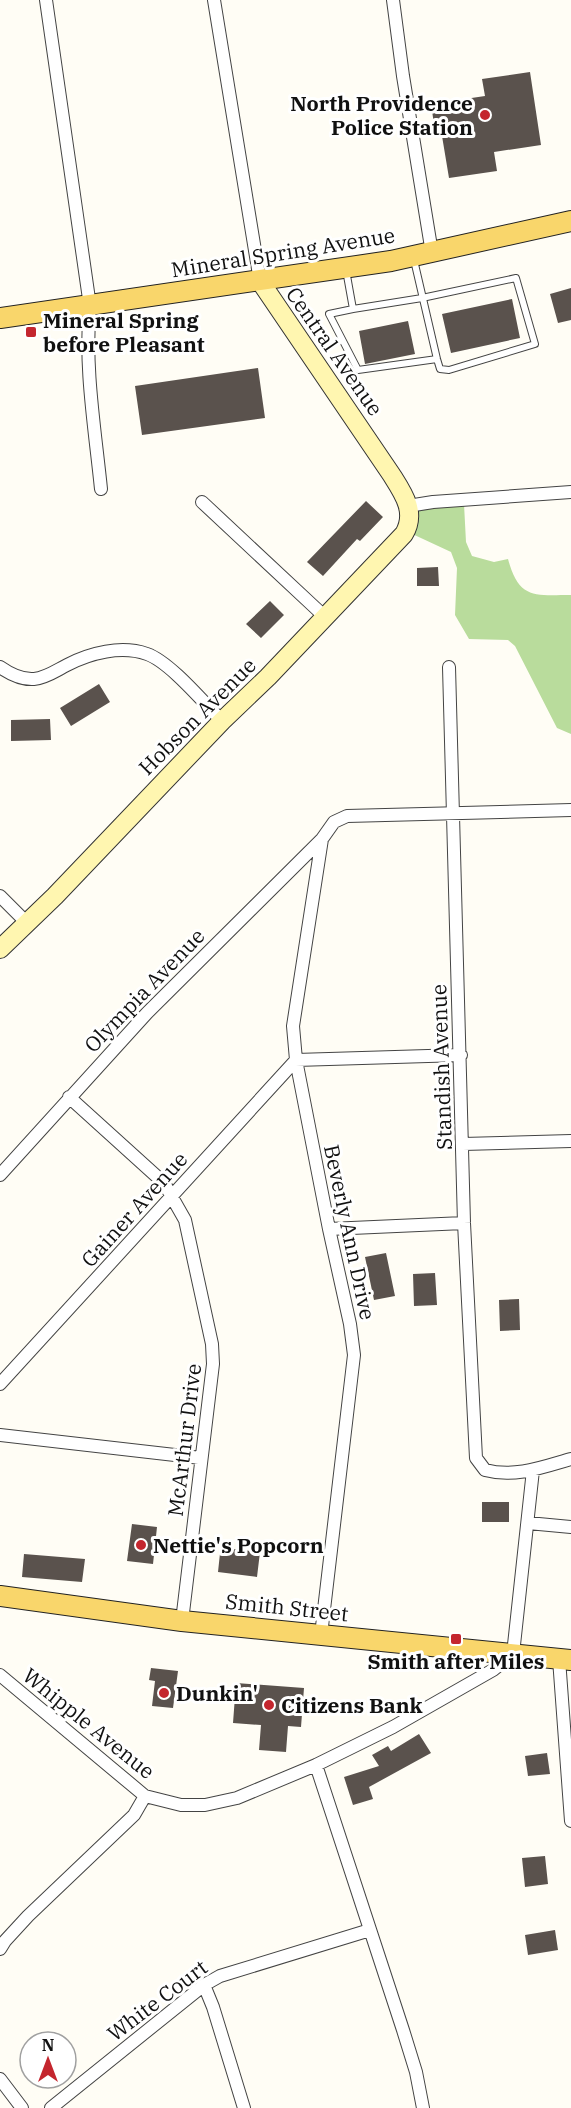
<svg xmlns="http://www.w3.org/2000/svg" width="571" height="2108" viewBox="0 0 571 2108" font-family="'IBM Plex Serif',serif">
	<rect width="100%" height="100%" fill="#fffdf5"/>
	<path fill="#b9dc9c" d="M 464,504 L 466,542 L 472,556 L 494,562 L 508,559 C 519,600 535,595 571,595 L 571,734 L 557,728 L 515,646 L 508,640 L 469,639 L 455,615 L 457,568 L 451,552 L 408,532 L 408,509 Z"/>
	<path fill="#5a524d" d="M 530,72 L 541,145 L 494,152 L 497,171 L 449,178 L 441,130 L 435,131 L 431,104 L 485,96 L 482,79 Z
		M 571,288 L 571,320 L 558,323 L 550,294 Z
		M 512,299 L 520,338 L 451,353 L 442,314 Z
		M 408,321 L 415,354 L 365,364 L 359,331 Z
		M 258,368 L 265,418 L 142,435 L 135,386 Z
		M 366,501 L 383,517 L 360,541 L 357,539 L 323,576 L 307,562 Z
		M 438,567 L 439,586 L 417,586 L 417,568 Z
		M 270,601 L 284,615 L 261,638 L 246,624 Z
		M 99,684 L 110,702 L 71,726 L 60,708 Z
		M 50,719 L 51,740 L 11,741 L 11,720 Z
		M 386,1253 L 395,1296 L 374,1300 L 365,1257 Z
		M 435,1273 L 437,1305 L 414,1306 L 413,1274 Z
		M 519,1299 L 520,1330 L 500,1331 L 499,1300 Z
		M 482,1502 L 509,1502 L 509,1522 L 482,1522 Z
		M 132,1524 L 157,1527 L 153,1564 L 127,1561 Z
		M 221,1544 L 232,1545 L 232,1549 L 260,1552 L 257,1577 L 218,1572 Z
		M 24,1554 L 85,1559 L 82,1582 L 22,1577 Z
		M 151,1668 L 178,1671 L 173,1708 L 152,1706 L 155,1681 L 149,1680 Z
		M 236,1683 L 304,1688 L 301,1727 L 288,1726 L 286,1752 L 259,1750 L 261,1725 L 233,1723 Z
		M 419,1734 L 431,1753 L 369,1787 L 373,1799 L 353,1805 L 344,1777 L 379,1766 L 372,1755 L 388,1746 L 391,1751 Z
		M 547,1753 L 550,1774 L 528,1776 L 525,1756 Z
		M 545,1856 L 548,1884 L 525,1887 L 522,1858 Z
		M 555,1930 L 558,1950 L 528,1955 L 525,1935 Z"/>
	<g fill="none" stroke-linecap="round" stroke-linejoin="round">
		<g stroke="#444" stroke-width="8">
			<path id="lane" d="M 346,270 L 353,309 L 422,298 L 516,278 L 535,344 L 449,370 L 440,369 L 437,359 L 414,260
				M 353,309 L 329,314 L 358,370 L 437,359"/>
		</g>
		<g stroke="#444" stroke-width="14">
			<path id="street" d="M 46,0 L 90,306 C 84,366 95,429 101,489
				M 214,0 L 260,281
				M 393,0 L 403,76 L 432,253
				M 202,502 L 324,616
				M 408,506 L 433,502 L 571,492
				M 0,667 C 10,674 21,680 34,679 C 46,678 57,670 67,665 C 90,653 121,645 147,654 C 170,662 204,703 222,721
				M 449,667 L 464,1223 L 476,1458 L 485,1470 C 515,1478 543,1467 571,1459
				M 0,896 L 27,923
				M 69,1097 L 164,1183 L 185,1220 L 212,1344 L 213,1364 L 182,1621
				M 463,1144 L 571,1141
				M 0,1175 L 147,1013 L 322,839 L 334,822 L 347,816 L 571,810
				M 329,1229 L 464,1223
				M 0,1384 L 296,1060 L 461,1055
				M 0,1435 L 201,1458
				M 528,1523 L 571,1527
				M 321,1635 L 354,1355 L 350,1324 L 329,1229 L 296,1060 L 293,1026 L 322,839
				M 559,1659 L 571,1821
				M 0,1675 L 145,1796 L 181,1805 L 205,1805 L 237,1798 L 316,1765 L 393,1727 L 493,1670 L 513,1654 L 533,1470
				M 316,1765 L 403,2030 L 416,2072 L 423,2108
				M 0,1949 L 5,1941 L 28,1916 L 134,1815 L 145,1796
				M 204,1985 L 213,2007 L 244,2108
				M 0,2079 L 22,2108
				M 51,2108 L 204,1985 L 220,1976 L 370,1930"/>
		</g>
		<g stroke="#333" stroke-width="20">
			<path id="secondary" d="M 0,949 L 55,896 L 222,721 L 268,677 L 404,534 C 417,512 403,493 391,474 L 260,281"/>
		</g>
		<g stroke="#222" stroke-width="22">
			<path id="primary" d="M 0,318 L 391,261 L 571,221
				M 0,1596 L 182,1621 L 571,1660"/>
		</g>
		<use href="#lane" stroke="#fff" stroke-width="6"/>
		<use href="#street" stroke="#fff" stroke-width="12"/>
		<use href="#secondary" stroke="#fff6b0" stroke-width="18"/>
		<use href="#primary" stroke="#f9d66b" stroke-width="20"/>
	</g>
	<g fill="#c4262e" stroke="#fff" stroke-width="2">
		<circle cx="485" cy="115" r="6"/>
		<rect x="25" y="326" width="12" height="12" rx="3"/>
		<circle cx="141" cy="1545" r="6"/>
		<rect x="450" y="1633" width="12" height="12" rx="3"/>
		<circle cx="164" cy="1693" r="6"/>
		<circle cx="269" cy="1705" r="6"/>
	</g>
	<g text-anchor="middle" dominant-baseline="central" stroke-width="6" stroke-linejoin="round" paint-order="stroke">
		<g font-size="21" font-weight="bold" fill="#111" stroke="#fff" text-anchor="start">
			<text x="473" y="103" text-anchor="end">North Providence<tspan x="473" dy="24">Police Station</tspan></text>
			<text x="43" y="320">Mineral Spring<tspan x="43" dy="24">before Pleasant</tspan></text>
			<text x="153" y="1545">Nettie's Popcorn</text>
			<text x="456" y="1661" text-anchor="middle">Smith after Miles</text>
			<text x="176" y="1693">Dunkin'</text>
			<text x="281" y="1705">Citizens Bank</text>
		</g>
		<g font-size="21" fill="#111" stroke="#fff">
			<text transform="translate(283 252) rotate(-9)">Mineral Spring Avenue</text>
			<text transform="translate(335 351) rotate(55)">Central Avenue</text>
			<text transform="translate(197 716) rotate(-45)">Hobson Avenue</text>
			<text transform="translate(144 990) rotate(-46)">Olympia Avenue</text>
			<text transform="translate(441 1067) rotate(-92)">Standish Avenue</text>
			<text transform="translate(134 1209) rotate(-48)">Gainer Avenue</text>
			<text transform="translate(350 1232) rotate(78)">Beverly Ann Drive</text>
			<text transform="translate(184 1440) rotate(-83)">McArthur Drive</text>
			<text transform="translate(287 1607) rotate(6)">Smith Street</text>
			<text transform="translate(89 1723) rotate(39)">Whipple Avenue</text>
			<text transform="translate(157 2000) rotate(-37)">White Court</text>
		</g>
	</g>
	<g transform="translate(48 2060)"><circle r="28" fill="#ffffff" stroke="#a0a0a0" stroke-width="1.5"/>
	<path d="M0-4.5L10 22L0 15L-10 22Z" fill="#c4262e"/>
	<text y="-9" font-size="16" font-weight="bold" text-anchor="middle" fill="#111111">N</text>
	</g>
</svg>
